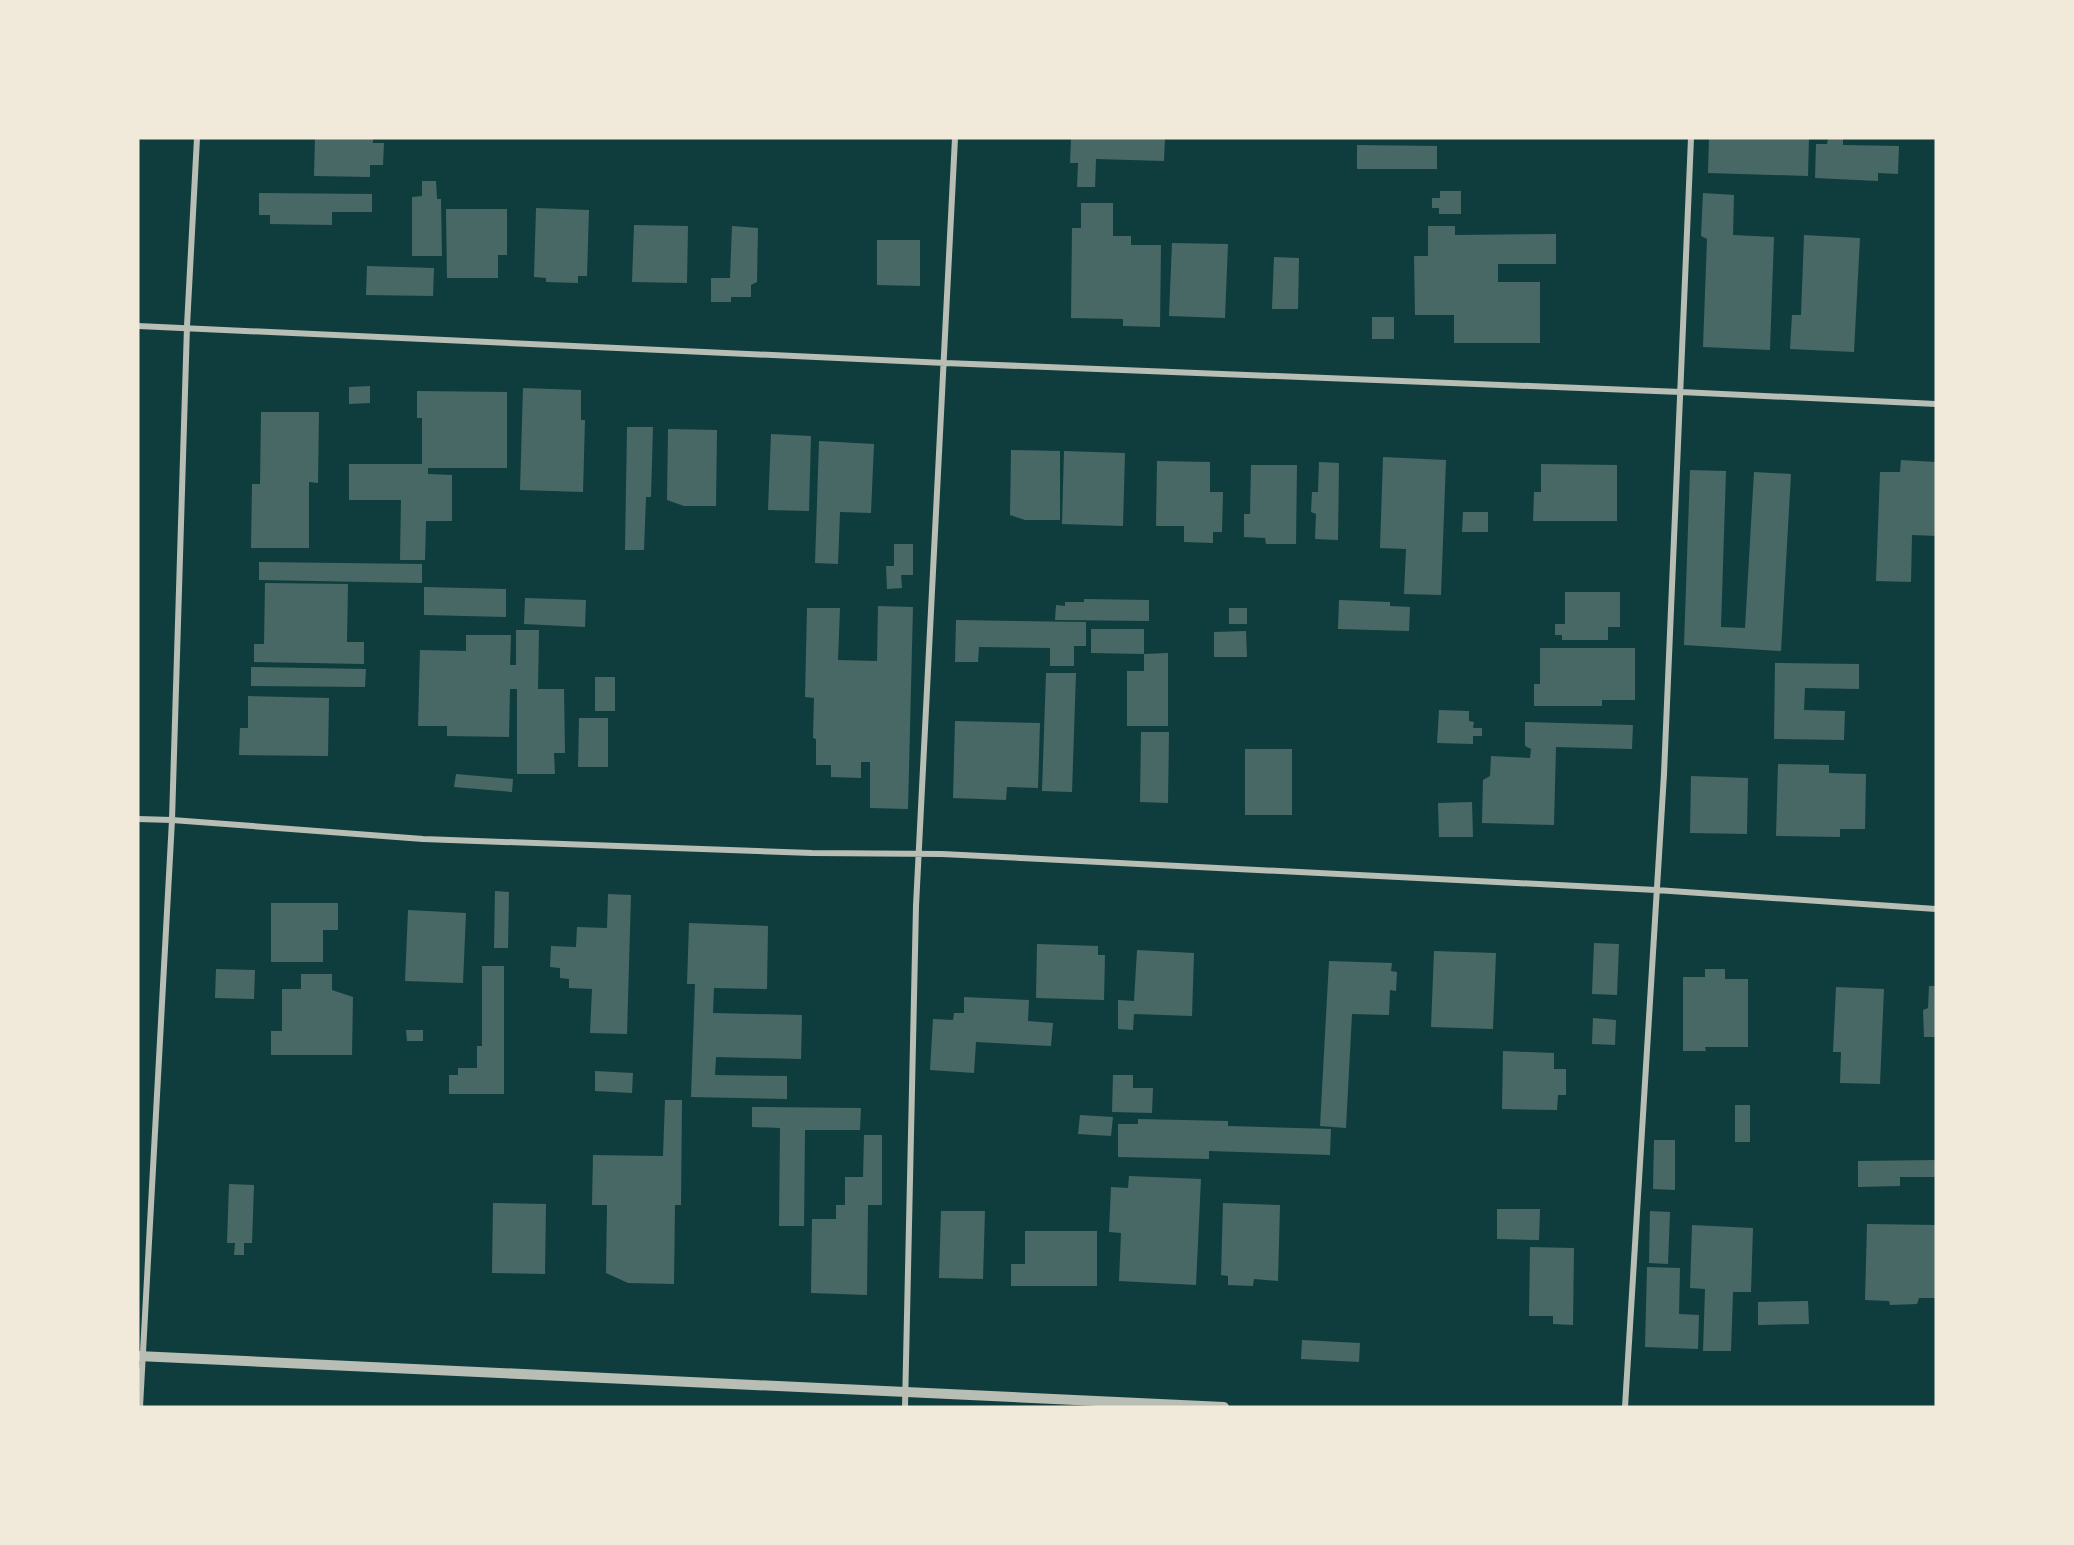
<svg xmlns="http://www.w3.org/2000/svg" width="2074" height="1545" viewBox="0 0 2074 1545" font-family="Commissioner,sans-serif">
	<rect width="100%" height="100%" fill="#0f3d3e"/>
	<path fill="#486865" d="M 315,138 L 373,138 L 373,143 L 384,143 L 383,165 L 370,165 L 370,177 L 314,176 Z
		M 1071,138 L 1165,138 L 1164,161 L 1096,159 L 1095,187 L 1077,187 L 1078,163 L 1070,163 Z
		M 1709,138 L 1809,138 L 1808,176 L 1708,173 Z
		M 1828,138 L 1843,138 L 1843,145 L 1899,146 L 1898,174 L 1878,173 L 1878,181 L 1815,178 L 1816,144 L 1827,144 Z
		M 1357,145 L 1437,146 L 1437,169 L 1357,169 Z
		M 422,181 L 436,181 L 437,199 L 441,199 L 442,256 L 412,256 L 412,197 L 422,196 Z
		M 1440,191 L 1461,191 L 1461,214 L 1439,214 L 1439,208 L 1432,208 L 1432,198 L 1440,198 Z
		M 259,193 L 372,194 L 372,212 L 332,212 L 332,225 L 270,224 L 270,215 L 259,215 Z
		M 1703,193 L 1734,195 L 1733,235 L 1774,237 L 1770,350 L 1703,347 L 1707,239 L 1701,236 Z
		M 1081,203 L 1113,203 L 1113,236 L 1131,236 L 1131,245 L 1161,245 L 1160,327 L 1123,326 L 1123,319 L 1071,318 L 1072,228 L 1081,228 Z
		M 536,208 L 589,210 L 587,276 L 578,276 L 578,283 L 546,282 L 546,278 L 534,277 Z
		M 446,209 L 507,209 L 507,255 L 498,255 L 498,278 L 447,278 Z
		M 634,225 L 688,226 L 687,283 L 632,282 Z
		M 732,226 L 758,228 L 757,282 L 751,285 L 751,297 L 731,297 L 731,302 L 711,302 L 711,278 L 730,278 Z
		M 1428,226 L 1455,226 L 1455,235 L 1556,234 L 1556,264 L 1498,264 L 1498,282 L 1540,282 L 1540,343 L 1454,343 L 1454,315 L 1415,315 L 1414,256 L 1428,256 Z
		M 1804,235 L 1860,238 L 1854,352 L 1790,349 L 1792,315 L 1801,315 Z
		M 877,240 L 920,240 L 920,286 L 877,285 Z
		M 1172,243 L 1228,244 L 1225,318 L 1169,316 Z
		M 1274,257 L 1299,258 L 1298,309 L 1272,309 Z
		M 367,266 L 434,268 L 433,296 L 366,295 Z
		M 1372,317 L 1394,317 L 1394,339 L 1372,339 Z
		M 370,386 L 370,403 L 349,404 L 349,387 Z
		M 523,388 L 581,390 L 581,420 L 585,420 L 583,492 L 520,490 Z
		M 417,391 L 507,392 L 507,468 L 428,468 L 428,474 L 452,475 L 452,521 L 426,521 L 425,560 L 400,560 L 401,500 L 349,500 L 349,464 L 422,464 L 422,418 L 417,418 Z
		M 261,412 L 319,412 L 318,483 L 309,482 L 309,548 L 251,548 L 252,484 L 260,484 Z
		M 627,427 L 653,427 L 651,497 L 646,497 L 644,550 L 625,550 Z
		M 668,429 L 717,430 L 716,506 L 684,506 L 667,500 Z
		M 771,434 L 811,436 L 809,511 L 768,510 Z
		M 819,441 L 874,444 L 871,513 L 840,512 L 838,564 L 815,563 Z
		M 1011,450 L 1060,451 L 1060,520 L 1025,520 L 1010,515 Z
		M 1064,451 L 1125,453 L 1123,526 L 1062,524 Z
		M 1383,457 L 1446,460 L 1441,595 L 1404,594 L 1406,549 L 1380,548 Z
		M 1901,460 L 1936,462 L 1936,536 L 1912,535 L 1911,582 L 1876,581 L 1880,472 L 1900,472 Z
		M 1157,461 L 1210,462 L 1210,492 L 1223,492 L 1222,532 L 1213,532 L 1213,543 L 1184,542 L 1184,526 L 1156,526 Z
		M 1319,462 L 1339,463 L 1338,540 L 1315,539 L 1316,514 L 1311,512 L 1312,492 L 1318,492 Z
		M 1541,464 L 1617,465 L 1617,521 L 1533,521 L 1534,492 L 1541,492 Z
		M 1251,465 L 1297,465 L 1296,544 L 1266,544 L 1265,538 L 1244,537 L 1244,514 L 1250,514 Z
		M 1690,470 L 1726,471 L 1721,627 L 1745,628 L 1754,472 L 1791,474 L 1781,651 L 1684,645 Z
		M 1463,512 L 1488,512 L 1488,532 L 1462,532 Z
		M 894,544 L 913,544 L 913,575 L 901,575 L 902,588 L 887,589 L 886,566 L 894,566 Z
		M 259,562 L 422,564 L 422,583 L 259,580 Z
		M 265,583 L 348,584 L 347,642 L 364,642 L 364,664 L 254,662 L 254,644 L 264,644 Z
		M 424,587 L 506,589 L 506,617 L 424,615 Z
		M 1565,592 L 1620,592 L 1620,627 L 1608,627 L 1608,640 L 1562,640 L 1562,635 L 1555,635 L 1555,624 L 1565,624 Z
		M 525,598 L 586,600 L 585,627 L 524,624 Z
		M 1084,599 L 1149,600 L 1149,621 L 1055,620 L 1056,605 L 1065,606 L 1065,602 L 1084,602 Z
		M 1339,600 L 1390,602 L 1390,606 L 1410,607 L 1409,631 L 1338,629 Z
		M 878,606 L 913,607 L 908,809 L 870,808 L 870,762 L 861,762 L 861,778 L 831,777 L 831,765 L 816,765 L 816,739 L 813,738 L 814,698 L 805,697 L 807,608 L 840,608 L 838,660 L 877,661 Z
		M 1229,608 L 1247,608 L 1247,624 L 1229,624 Z
		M 956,620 L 1086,622 L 1086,646 L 1074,646 L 1074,666 L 1050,666 L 1050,648 L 979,647 L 978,662 L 955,662 Z
		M 1091,629 L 1144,629 L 1144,654 L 1091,653 Z
		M 516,630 L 539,630 L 538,689 L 564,689 L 565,753 L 554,753 L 555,774 L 517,774 L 517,689 L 510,689 L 509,737 L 447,736 L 447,726 L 418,726 L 420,650 L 466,651 L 466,635 L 511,635 L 510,665 L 516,665 Z
		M 1246,631 L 1247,657 L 1214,657 L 1214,632 Z
		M 1540,648 L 1635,648 L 1635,700 L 1602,700 L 1602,706 L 1534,706 L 1534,684 L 1540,684 Z
		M 1168,653 L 1168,726 L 1127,726 L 1127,671 L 1144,671 L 1144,654 Z
		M 1775,663 L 1859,664 L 1859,689 L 1805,688 L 1804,710 L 1845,711 L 1844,740 L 1774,739 Z
		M 251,667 L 366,669 L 365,687 L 251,686 Z
		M 1046,673 L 1076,673 L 1072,792 L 1042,791 Z
		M 595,677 L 615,677 L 615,711 L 595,711 Z
		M 248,696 L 329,698 L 328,756 L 239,755 L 240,728 L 248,728 Z
		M 1439,710 L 1469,711 L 1469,721 L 1474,722 L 1473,728 L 1482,728 L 1482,736 L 1473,736 L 1473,744 L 1437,743 Z
		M 579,718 L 608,718 L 608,767 L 578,767 Z
		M 955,721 L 1040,723 L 1038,788 L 1007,787 L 1006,800 L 953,798 Z
		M 1525,722 L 1633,725 L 1632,749 L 1556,747 L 1554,825 L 1482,823 L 1483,780 L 1490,776 L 1491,756 L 1530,758 L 1531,749 L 1525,746 Z
		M 1141,732 L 1169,732 L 1168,803 L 1140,802 Z
		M 1245,749 L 1292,749 L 1292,815 L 1245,815 Z
		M 1778,764 L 1829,765 L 1829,773 L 1866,774 L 1865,829 L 1840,829 L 1840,837 L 1776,836 Z
		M 456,774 L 513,779 L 512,792 L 454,787 Z
		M 1691,776 L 1748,778 L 1747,834 L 1690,833 Z
		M 1472,802 L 1473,837 L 1439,837 L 1438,803 Z
		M 495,891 L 509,892 L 508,948 L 494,948 Z
		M 608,894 L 631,895 L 627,1034 L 590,1033 L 592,989 L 569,988 L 569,979 L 560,978 L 560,968 L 550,967 L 551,946 L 576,947 L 577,927 L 607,928 Z
		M 271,903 L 338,903 L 338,930 L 323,930 L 323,962 L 271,962 Z
		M 408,910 L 466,913 L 463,983 L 405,981 Z
		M 689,923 L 768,926 L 767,989 L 714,988 L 713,1013 L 802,1015 L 801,1059 L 716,1057 L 715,1075 L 787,1076 L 787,1099 L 691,1097 L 695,984 L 687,984 Z
		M 1594,943 L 1619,944 L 1617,995 L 1592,994 Z
		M 1037,944 L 1098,946 L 1098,955 L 1105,955 L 1104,1000 L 1036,998 Z
		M 1137,950 L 1194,953 L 1192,1016 L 1134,1014 L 1133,1030 L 1118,1029 L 1118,1000 L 1134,1001 Z
		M 1434,951 L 1496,953 L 1493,1029 L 1431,1027 Z
		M 1329,961 L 1392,963 L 1391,971 L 1397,972 L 1396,991 L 1390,990 L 1389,1015 L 1352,1014 L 1346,1128 L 1320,1126 Z
		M 482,966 L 504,966 L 504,1094 L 449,1094 L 449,1075 L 458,1075 L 458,1068 L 477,1068 L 477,1046 L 482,1046 Z
		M 216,969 L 255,970 L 254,999 L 215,998 Z
		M 1705,969 L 1725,969 L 1725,979 L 1748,979 L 1748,1047 L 1705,1047 L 1706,1051 L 1683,1051 L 1683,977 L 1705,977 Z
		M 301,974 L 332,974 L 332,990 L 353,997 L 352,1055 L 271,1055 L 271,1031 L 282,1031 L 282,989 L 301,989 Z
		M 1929,986 L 1936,986 L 1936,1037 L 1924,1037 L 1923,1010 L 1928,1008 Z
		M 1836,987 L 1884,989 L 1880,1084 L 1840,1083 L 1841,1052 L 1833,1052 Z
		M 964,997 L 1029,1000 L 1028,1021 L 1053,1023 L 1051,1046 L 976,1042 L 974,1073 L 930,1070 L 933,1019 L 953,1020 L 954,1013 L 964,1013 Z
		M 1593,1018 L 1616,1020 L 1615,1045 L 1592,1044 Z
		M 406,1030 L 423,1030 L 423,1041 L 407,1041 Z
		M 1503,1051 L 1554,1053 L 1554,1069 L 1566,1069 L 1566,1095 L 1558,1095 L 1557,1110 L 1502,1109 Z
		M 595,1071 L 633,1073 L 632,1093 L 595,1091 Z
		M 1113,1075 L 1133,1075 L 1133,1088 L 1153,1088 L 1152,1113 L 1112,1112 Z
		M 665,1100 L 682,1100 L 681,1205 L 675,1205 L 674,1284 L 628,1283 L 606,1273 L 607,1205 L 592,1205 L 593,1155 L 663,1156 Z
		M 1735,1105 L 1750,1105 L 1750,1142 L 1735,1142 Z
		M 752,1107 L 861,1108 L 860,1130 L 805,1130 L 804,1226 L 779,1226 L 780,1128 L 752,1127 Z
		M 1080,1115 L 1113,1117 L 1111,1136 L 1078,1134 Z
		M 1138,1119 L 1228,1121 L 1228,1126 L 1331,1129 L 1330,1155 L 1209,1151 L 1209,1159 L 1118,1157 L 1118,1124 L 1138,1124 Z
		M 864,1135 L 882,1135 L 882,1205 L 868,1205 L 867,1295 L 811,1293 L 812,1219 L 836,1219 L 836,1205 L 845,1205 L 845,1177 L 863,1177 Z
		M 1654,1140 L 1675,1140 L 1675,1190 L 1653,1189 Z
		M 1936,1160 L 1936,1177 L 1900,1177 L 1900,1186 L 1858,1187 L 1858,1161 Z
		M 1129,1176 L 1201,1179 L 1196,1285 L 1119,1281 L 1121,1233 L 1109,1232 L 1111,1187 L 1128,1188 Z
		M 229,1184 L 254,1185 L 252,1243 L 244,1243 L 244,1255 L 234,1255 L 235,1243 L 227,1243 Z
		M 493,1203 L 546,1204 L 545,1274 L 492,1273 Z
		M 1223,1203 L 1280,1205 L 1278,1281 L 1254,1279 L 1253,1286 L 1228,1285 L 1228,1276 L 1221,1275 Z
		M 1497,1209 L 1540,1209 L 1539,1240 L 1497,1239 Z
		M 941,1211 L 985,1211 L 983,1279 L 939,1278 Z
		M 1650,1211 L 1670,1212 L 1668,1264 L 1649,1263 Z
		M 1867,1224 L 1936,1225 L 1936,1298 L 1919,1298 L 1917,1304 L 1890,1305 L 1889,1301 L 1865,1300 Z
		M 1692,1225 L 1753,1228 L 1751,1292 L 1733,1292 L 1731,1351 L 1703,1351 L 1705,1289 L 1690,1288 Z
		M 1025,1231 L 1097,1231 L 1097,1286 L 1011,1286 L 1011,1264 L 1025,1264 Z
		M 1530,1247 L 1574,1248 L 1573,1325 L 1553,1324 L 1553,1316 L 1529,1316 Z
		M 1647,1267 L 1680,1268 L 1679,1314 L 1699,1315 L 1698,1349 L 1645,1347 Z
		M 1808,1301 L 1809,1324 L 1758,1325 L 1758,1302 Z
		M 1302,1340 L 1360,1343 L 1359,1362 L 1301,1359 Z"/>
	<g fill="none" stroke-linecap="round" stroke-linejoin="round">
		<path stroke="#b8beb3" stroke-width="6" d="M 138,326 L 945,363 L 1681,392 L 1936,404
			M 138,819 L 172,820 L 423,839 L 812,853 L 942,854 L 1656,890 L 1936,909
			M 140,1407 L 172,820 L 187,326 L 197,138
			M 905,1407 L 916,906 L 955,138
			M 1625,1407 L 1664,774 L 1691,138"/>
		<path stroke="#b8beb3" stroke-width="10" d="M 138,1356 L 1224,1407"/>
	</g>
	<rect width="2074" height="1545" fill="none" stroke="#f1e9da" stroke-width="279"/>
</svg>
